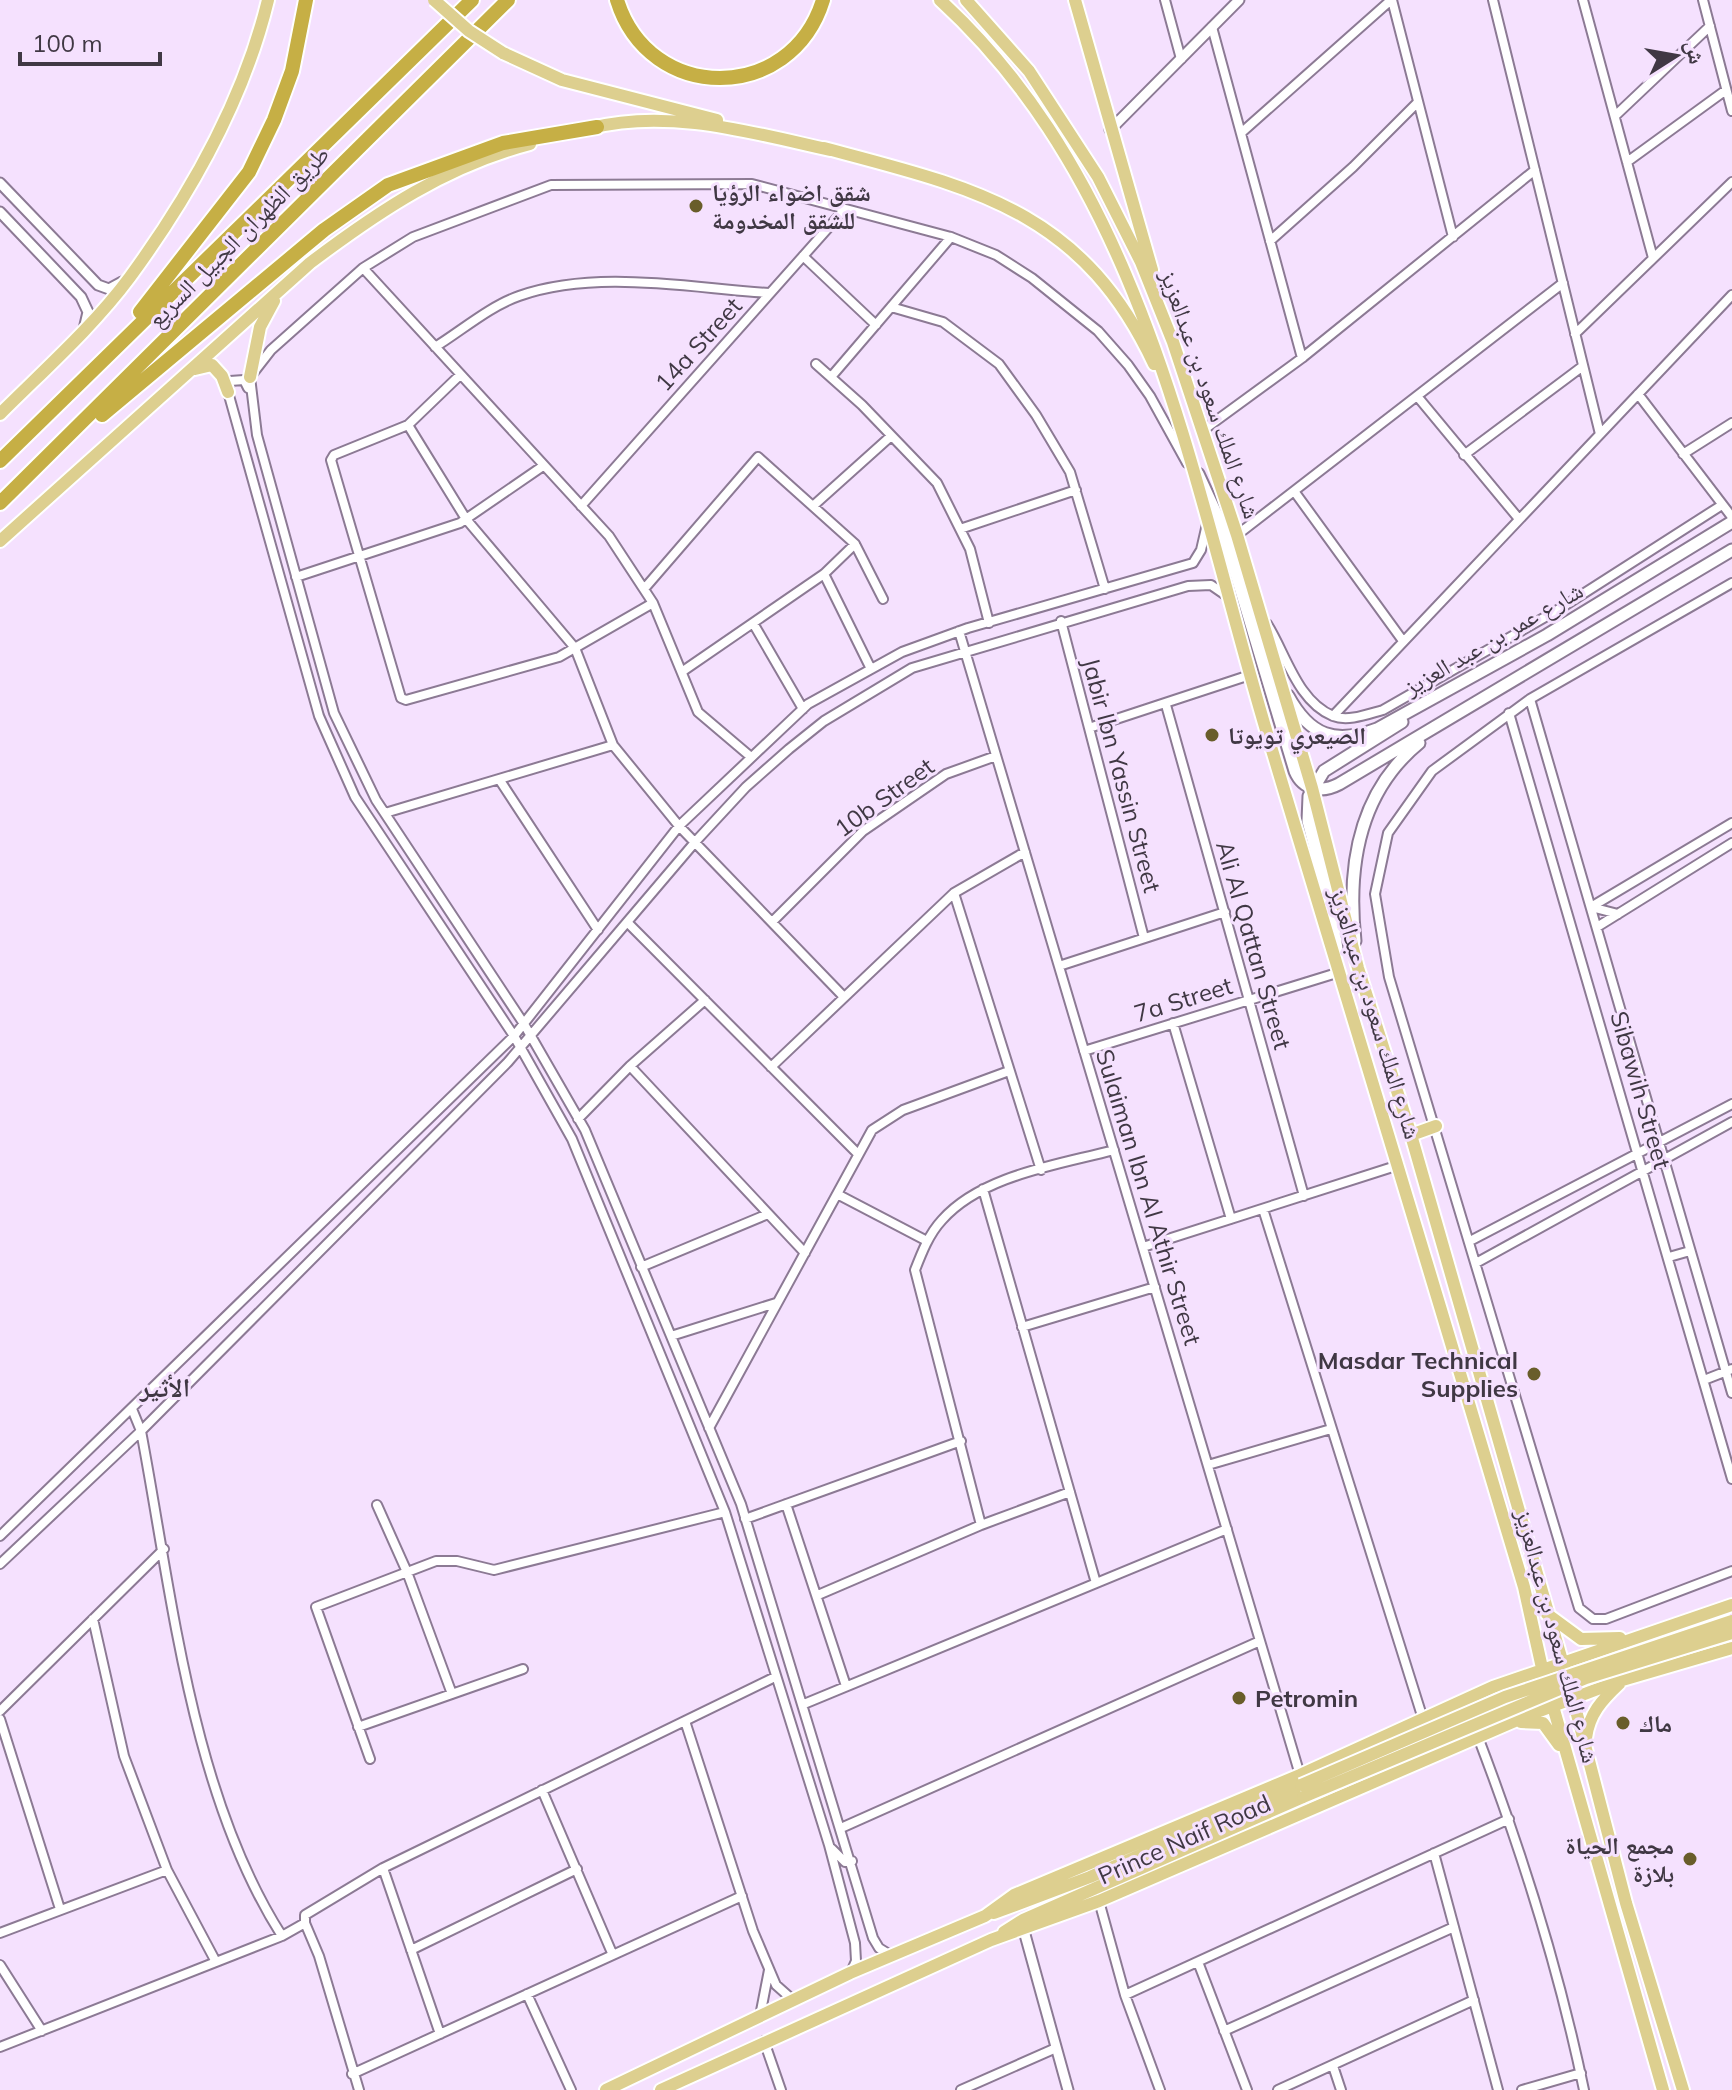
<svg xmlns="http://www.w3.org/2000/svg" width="1732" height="2090" viewBox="0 0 1732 2090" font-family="Mulish,'Noto Naskh Arabic',sans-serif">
	<rect width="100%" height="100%" fill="#f5e1fe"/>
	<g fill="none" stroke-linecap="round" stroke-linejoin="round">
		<g stroke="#8c7a94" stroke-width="12">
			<path id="minor" d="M 1165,0 L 1181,59
				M 1392,0 L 1453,237
				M 1493,0 L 1600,434
				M 1583,0 L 1653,258
				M 1703,0 L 1732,111
				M 1212,27 L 1302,358
				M 1615,116 L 1710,26
				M 1241,133 L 1391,0
				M 1627,162 L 1726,90
				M 1270,241 L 1353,167 L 1418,102
				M 803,256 L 876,325
				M 363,268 L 609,536 L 653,603 L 698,712 L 751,757
				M 891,307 L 943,322 L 999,364 L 1036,415 L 1070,472 L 1105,589
				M 1575,334 L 1732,182
				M 435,347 C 461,331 490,306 519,296 C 597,269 689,288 769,293
				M 816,364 L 862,405 L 937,483 L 970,549 L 989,623
				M 460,375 L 408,425 L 334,455 L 331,460 L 401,698 L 406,700 L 559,657 L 653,603
				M 831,377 L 951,237
				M 248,388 L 244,380 L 230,381 L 228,392 L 319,716 L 355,797 L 514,1036 L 572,1139 L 725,1512 L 829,1845 L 855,1943 L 856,1961 L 851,1972
				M 1638,394 L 1732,517
				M 1417,396 L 1519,519
				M 408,425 L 466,519 L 575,648 L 613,745 L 679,826 L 843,996
				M 1202,431 L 1302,358 L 1535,170
				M 1683,454 L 1732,423
				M 1464,455 L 1583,366
				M 1294,491 L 1403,641
				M 581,506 L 845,209
				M 813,506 L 891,436
				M 960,529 L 1076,490
				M 1237,535 L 1563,283
				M 824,574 L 871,669
				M 296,577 L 460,523 L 543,466
				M 1732,583 L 1530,699 L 1432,771 L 1388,833 L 1375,894 L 1389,977 L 1579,1608 L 1593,1619 L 1606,1619 L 1732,1571
				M 644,589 L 758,457 L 855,544 L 883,599
				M 1061,621 L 1144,938
				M 753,623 L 803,709
				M 1267,624 C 1286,654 1297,701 1333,716 C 1348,722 1368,714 1383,710 L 1561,608 L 1722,505
				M 959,631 L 1300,1775
				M 683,671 L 824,574 L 855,544
				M 1530,699 L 1732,1393
				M 1166,705 L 1304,1196
				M 1509,713 L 1732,1479
				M 1333,716 L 1732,295
				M 1089,728 L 1250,675
				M 499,779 L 598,930
				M 385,813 L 613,745
				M 954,893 L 1041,1170
				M 1591,907 L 1732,823
				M 1591,907 L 1618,914
				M 627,922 L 858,1154
				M 772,922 L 863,831 L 946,774 L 996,756
				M 1597,927 L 1732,843
				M 1059,966 L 1225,912
				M 1173,1023 L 1231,1219
				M 1084,1051 L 1340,972
				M 630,1066 L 805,1253
				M 771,1067 L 954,893 L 1025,852
				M 578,1119 L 630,1066 L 705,1000
				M 983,1189 L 1096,1583
				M 837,1194 L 927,1241
				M 1263,1209 L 1423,1719
				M 1470,1241 L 1732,1104
				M 1143,1247 L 1399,1165
				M 1669,1257 L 1690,1251
				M 1476,1263 L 1732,1122
				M 641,1267 L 768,1214
				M 1022,1327 L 1155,1287
				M 671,1336 L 776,1303
				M 1704,1380 L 1732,1369
				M 132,1409 L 141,1431 C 172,1594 191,1794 282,1936
				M 709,1428 L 872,1130 L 903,1110 L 1009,1071
				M 1208,1465 L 1331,1429
				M 786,1504 L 846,1686
				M 377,1505 L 407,1572 L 452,1694
				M 745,1519 L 961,1441
				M 981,1525 L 915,1270 C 922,1252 929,1234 942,1220 C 982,1175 1058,1165 1114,1150
				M 0,1536 L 514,1036 L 679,826 L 808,704 L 902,652 L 968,628 L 1193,563 L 1201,550 L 1207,524
				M 0,1564 L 141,1431 L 508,1062 L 696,841 L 746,787 L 789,749 L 824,721 L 912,668 L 1188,586 L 1211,585 L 1227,596
				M 818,1595 L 981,1525 L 1070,1492
				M 804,1704 L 1227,1529
				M 0,1711 L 164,1549
				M 0,1719 L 60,1909
				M 685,1721 L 753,1931 L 776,1985 L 794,2001
				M 358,1727 L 523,1669
				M 1478,1737 C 1522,1852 1559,1970 1584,2090
				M 370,1759 L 316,1607 L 436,1561 L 457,1561 L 494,1570 L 725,1512
				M 542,1790 L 612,1953
				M 841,1828 L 1260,1641
				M 832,1849 L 845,1862 L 852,1861
				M 1434,1853 L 1498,2090
				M 383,1868 L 440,2034
				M 167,1870 L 216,1962
				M 1099,1901 L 1125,1995 L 1160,2090
				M 0,1933 L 167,1870 L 124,1756 L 93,1619
				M 411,1950 L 577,1869
				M 892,1956 L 879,1948 L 873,1938 L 741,1504 L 585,1130 L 524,1024 L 376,800 L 334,713 L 257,435 L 250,377 L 271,350 L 363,268 L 413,237 L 551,185 L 752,184 L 951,237 L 996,255 L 1032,278 L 1098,331 L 1128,365 L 1150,396 L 1187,463
				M 1198,1962 L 1247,2090
				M 0,1965 L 42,2031
				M 527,1994 L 571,2090
				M 1125,1995 L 1509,1819
				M 760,2016 L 769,1970
				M 1224,2031 L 1454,1927
				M 764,2041 L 781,2090
				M 0,2047 L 282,1936 L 305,1923
				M 1333,2066 L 1341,2090
				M 352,2074 L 742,1896
				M 359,2090 L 319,1956 L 305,1923 L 305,1915 L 383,1868 L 775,1677
				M 961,2090 L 1056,2048
				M 1278,2090 L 1474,2000
				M 1522,2090 L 1581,2073"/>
		</g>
		<g stroke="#8c7a94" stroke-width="13">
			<path id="tertiary" d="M 1110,130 L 1239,0
				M 0,183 L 98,285 L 109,289 L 122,282
				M 0,212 L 81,297 L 88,312 L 84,329
				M 1024,1931 L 1068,2090"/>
		</g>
		<g stroke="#8c7a94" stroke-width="15">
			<path id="secondary" d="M 1198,474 L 1221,524 L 1295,771 C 1303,790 1322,793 1339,784 L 1732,550
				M 1288,696 C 1310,736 1335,745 1377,729 L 1547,635 L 1732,522
				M 1355,941 C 1347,867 1358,793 1419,743
				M 1337,949 L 1331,908 L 1308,821 L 1309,796 L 1324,771 L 1402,722"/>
		</g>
		<g stroke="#fff" stroke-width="16">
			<path id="primary" d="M 940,0 C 1150,192 1193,492 1272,750 C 1358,1029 1440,1308 1524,1587 L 1542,1668 L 1663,2090
				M 966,0 L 1029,71 L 1098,177 L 1141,262 L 1173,342 L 1237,535 L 1312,788 L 1358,968 L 1411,1135 L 1573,1699 L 1626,1903 L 1683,2090
				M 1075,0 L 1152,270
				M 503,53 L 562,80 L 717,120
				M 591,128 C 669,108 753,133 830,150
				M 824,148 C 974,188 1082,210 1154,364
				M 195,369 L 212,365 L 222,376 L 228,392
				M 250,377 L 260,327 L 274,301
				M 0,414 C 44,370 93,327 130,277 C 190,195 244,99 268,0
				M 0,541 L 310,263 C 379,211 446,166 530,144
				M 1411,1135 L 1436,1126
				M 1547,1614 L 1581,1639 L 1620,1638
				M 1521,1722 L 1543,1723 L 1559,1745
				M 1586,1738 C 1589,1714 1602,1700 1619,1684
				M 994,1913 L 1090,1877 L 1301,1785
				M 1004,1932 L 1023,1920 L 1303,1797
				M 606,2090 L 850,1973 L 985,1916 L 1014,1895 L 1300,1775 L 1493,1687 L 1732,1605
				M 661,2090 L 991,1940 L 1099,1901 L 1524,1717 L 1619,1681 L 1732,1648"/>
		</g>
		<g stroke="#fff" stroke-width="18">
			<path id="motorway" d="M 617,0 C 649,104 791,104 823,0
				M 140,312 L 249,172 L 274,120 L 292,71 L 306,0
				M 102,415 L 324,230 L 388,185 L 503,143 L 597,127
				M 0,461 L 472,0
				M 0,503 L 508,0"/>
		</g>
		<use href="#minor" stroke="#fff" stroke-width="8"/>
		<use href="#tertiary" stroke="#fff" stroke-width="9"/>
		<use href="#secondary" stroke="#fff" stroke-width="11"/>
		<use href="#primary" stroke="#ddcf8f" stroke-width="12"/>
		<use href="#motorway" stroke="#c6af45" stroke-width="14"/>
		<g stroke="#fff" stroke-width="16" stroke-linecap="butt">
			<path id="primary-bridge" d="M 434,0 L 469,31 L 503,53
				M 1301,1785 L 1505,1697 L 1732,1621
				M 1303,1797 L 1586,1678 L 1732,1633"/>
		</g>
		<use href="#primary-bridge" stroke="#ddcf8f" stroke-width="12"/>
	</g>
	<g fill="#695d2a" stroke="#f5e1fe" stroke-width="3">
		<circle cx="696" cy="206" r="8"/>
		<circle cx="1212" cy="735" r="8"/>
		<circle cx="1534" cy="1374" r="8"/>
		<circle cx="1239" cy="1698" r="8"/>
		<circle cx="1623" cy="1723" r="8"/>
		<circle cx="1690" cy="1859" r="8"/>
	</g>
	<g text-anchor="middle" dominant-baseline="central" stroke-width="6" stroke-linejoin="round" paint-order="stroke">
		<g font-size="24" font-weight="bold" fill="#403844" stroke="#f5e1fe" text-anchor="start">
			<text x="712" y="192">شقق اضواء الرؤيا<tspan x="712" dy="28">للشقق المخدومة</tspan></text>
			<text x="1228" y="735">الصيعري تويوتا</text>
			<text x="1518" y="1360" text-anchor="end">Masdar Technical<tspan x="1518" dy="28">Supplies</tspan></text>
			<text x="1255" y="1698">Petromin</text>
			<text x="1639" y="1723">ماك</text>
			<text x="1674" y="1845" text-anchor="end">مجمع الحياة<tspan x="1674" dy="28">بلازة</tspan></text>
		</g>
		<g font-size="24" fill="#403844" stroke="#f5e1fe">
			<text transform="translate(238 236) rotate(-45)">طريق الظهران الجبيل السريع</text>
			<text transform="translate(698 344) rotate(-48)">14a Street</text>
			<text transform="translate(1211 394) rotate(71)">شارع الملك سعود بن عبدالعزيز</text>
			<text transform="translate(1493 638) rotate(-30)">شارع عمر بن عبد العزيز</text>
			<text transform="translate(1122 775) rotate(75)">Jabir Ibn Yassin Street</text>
			<text transform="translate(884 797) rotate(-36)">10b Street</text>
			<text transform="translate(1254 945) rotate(74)">Ali Al Qattan Street</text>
			<text transform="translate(1183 999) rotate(-17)">7a Street</text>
			<text transform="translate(1376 1013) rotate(73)">شارع الملك سعود بن عبدالعزيز</text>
			<text transform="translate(1641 1090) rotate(74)">Sibawih Street</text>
			<text transform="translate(1149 1197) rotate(73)">Sulaiman Ibn Al Athir Street</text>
			<text transform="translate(1558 1636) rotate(75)">شارع الملك سعود بن عبدالعزيز</text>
			<text transform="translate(1184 1839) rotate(-24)">Prince Naif Road</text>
		</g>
		<g font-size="26" font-weight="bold" fill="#403844" stroke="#f5e1fe">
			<text x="165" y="1387">الأثير</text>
		</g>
	</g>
	<g transform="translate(1676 56) rotate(79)" stroke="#f5e1fe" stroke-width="6" paint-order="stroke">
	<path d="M0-6L14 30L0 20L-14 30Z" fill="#403844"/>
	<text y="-12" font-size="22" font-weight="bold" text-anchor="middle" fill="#403844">ش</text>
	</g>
	<path d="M20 52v12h140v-12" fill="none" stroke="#403844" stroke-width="4"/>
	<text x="32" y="52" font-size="24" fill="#403844" stroke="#f5e1fe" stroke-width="6" paint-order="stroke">100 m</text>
</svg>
